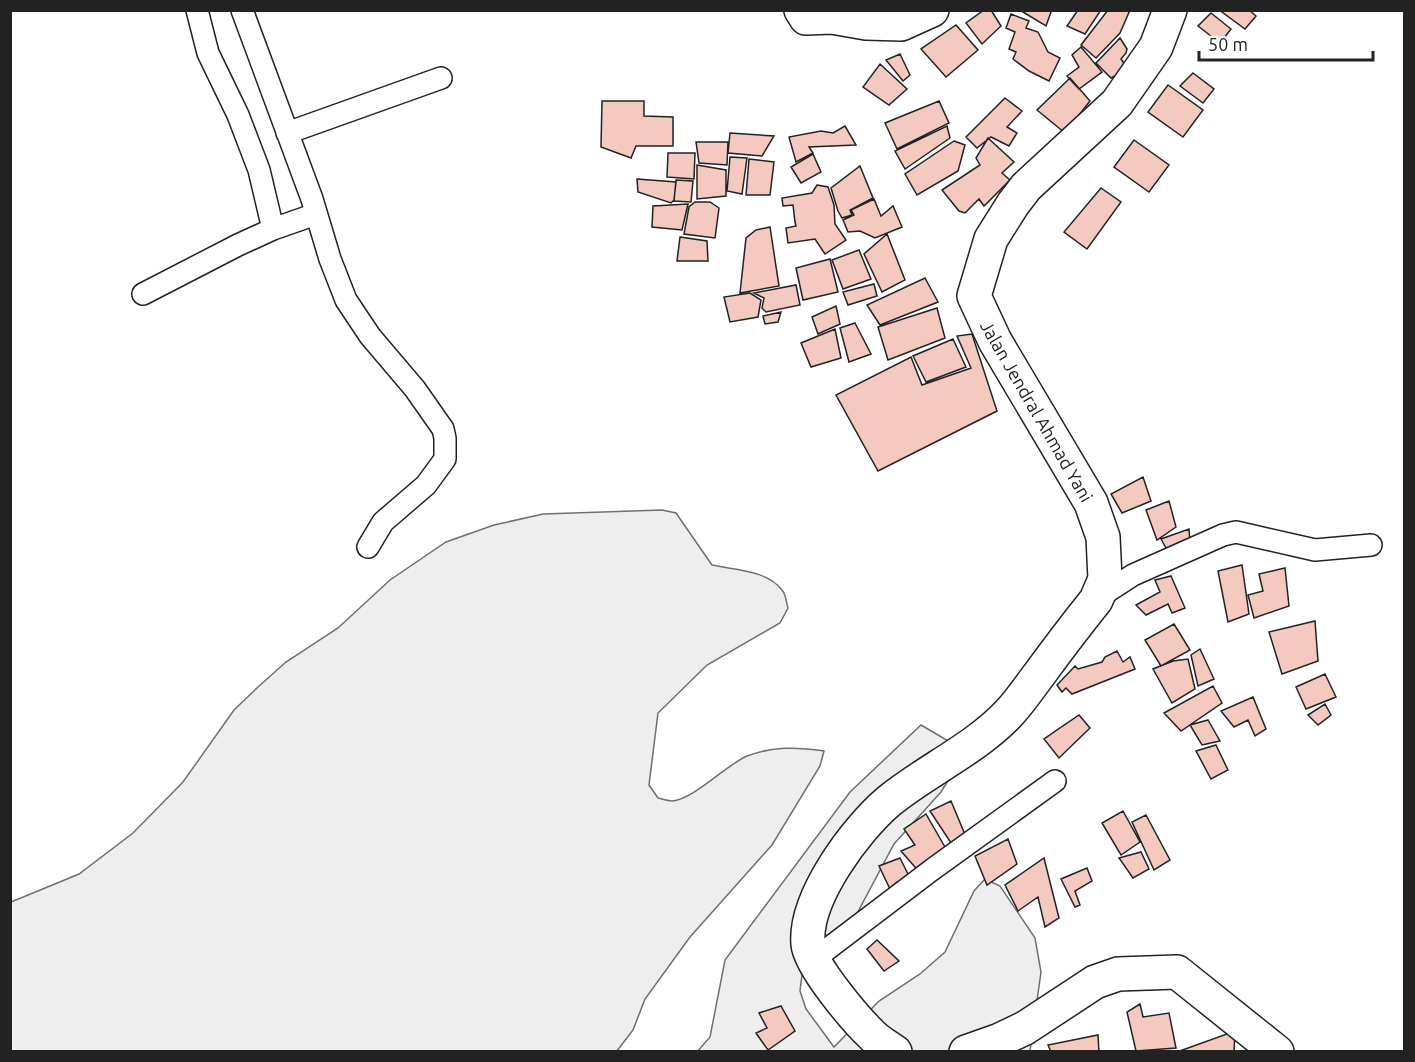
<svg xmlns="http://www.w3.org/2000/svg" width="1415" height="1062" viewBox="0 0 1415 1062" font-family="Ubuntu,sans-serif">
	<rect width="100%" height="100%" fill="#fff"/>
	<path fill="#eee" stroke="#6f6f6f" stroke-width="1.5" d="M 662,510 L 676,513 L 712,565 C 734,570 767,570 782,590 C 786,594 786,602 788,608 L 780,623 L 707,665 L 658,713 L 649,785 L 658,798 C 662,799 668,801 672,801 C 693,800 726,765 747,756 C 773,746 798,747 824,751 L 820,766 L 772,845 L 690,937 L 645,999 L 633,1030 L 617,1051 L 11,1051 L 11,902 L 79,874 L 133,833 L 183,782 L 234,710 L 258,687 L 286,662 L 338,628 L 390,580 L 446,542 L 494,525 L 543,514 Z
		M 921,725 L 950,742 L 951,776 L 941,792 L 894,844 L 853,921 L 811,959 L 802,975 L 800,991 L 806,1009 L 834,1047 L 879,1001 L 920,974 L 945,952 L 974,891 L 985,879 L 1000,886 L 1035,938 L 1041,972 L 1030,1051 L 697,1052 L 710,1037 L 725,960 L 850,792 Z"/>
	<path fill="#f3c9c0" stroke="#222" stroke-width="1.5" d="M 984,10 L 991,10 L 1001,26 L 982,44 L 966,23 Z
		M 1025,10 L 1048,10 L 1051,12 L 1046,26 L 1023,12 Z
		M 1078,10 L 1101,10 L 1085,34 L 1067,26 Z
		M 1108,10 L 1130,10 L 1120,33 L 1096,58 L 1081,45 Z
		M 1223,10 L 1249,10 L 1256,16 L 1245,29 L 1222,12 Z
		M 1211,13 L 1231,29 L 1220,43 L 1198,26 Z
		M 1011,14 L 1029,21 L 1026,28 L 1038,32 L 1048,52 L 1060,58 L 1049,81 L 1029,71 L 1013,59 L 1016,52 L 1009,49 L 1015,32 L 1006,28 Z
		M 956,25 L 978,50 L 946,77 L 921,49 Z
		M 1120,38 L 1127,49 L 1126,53 L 1121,59 L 1128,69 L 1111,78 L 1096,63 Z
		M 1081,47 L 1102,72 L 1079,89 L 1067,76 L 1079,67 L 1072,55 Z
		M 900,54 L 910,75 L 903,81 L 886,60 Z
		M 880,64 L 907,89 L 889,105 L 863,87 Z
		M 1193,73 L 1214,89 L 1203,103 L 1180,86 Z
		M 1070,78 L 1090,101 L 1065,133 L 1037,110 Z
		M 1168,85 L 1203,110 L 1183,137 L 1148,112 Z
		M 1005,98 L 1022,111 L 1007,127 L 1017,133 L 1009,146 L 991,137 L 977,148 L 966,137 Z
		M 602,101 L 644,101 L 644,116 L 673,117 L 673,146 L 636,146 L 631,158 L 601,147 Z
		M 939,101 L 949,123 L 897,149 L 885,123 Z
		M 845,126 L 856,145 L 809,147 L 813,153 L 796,162 L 789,137 L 821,131 L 833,133 Z
		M 947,126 L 950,138 L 905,169 L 895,151 Z
		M 730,133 L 774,136 L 762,156 L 728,153 Z
		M 988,138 L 1014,162 L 1002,173 L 1010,180 L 984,206 L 979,199 L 965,213 L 959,211 L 942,190 L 980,165 L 976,158 Z
		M 1134,140 L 1169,165 L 1149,192 L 1114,167 Z
		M 954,141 L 965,145 L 958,171 L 917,195 L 905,174 Z
		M 696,142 L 728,142 L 727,165 L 699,163 Z
		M 668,153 L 695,153 L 694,179 L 667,177 Z
		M 813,154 L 821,172 L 801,183 L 791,167 Z
		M 730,157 L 747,158 L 742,194 L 727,191 Z
		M 749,159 L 774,162 L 770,195 L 746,195 Z
		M 697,165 L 726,170 L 726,196 L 697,199 Z
		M 860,166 L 873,198 L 850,210 L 852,215 L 842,218 L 838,211 L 831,188 Z
		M 637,179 L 676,182 L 674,200 L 671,203 L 638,192 Z
		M 676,180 L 693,181 L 691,202 L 674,201 Z
		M 817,185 L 828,187 L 834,205 L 835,224 L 846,240 L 825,254 L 815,239 L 788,243 L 786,228 L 796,226 L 795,222 L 793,205 L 783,206 L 782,198 L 812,193 Z
		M 1101,188 L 1121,202 L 1087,249 L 1064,232 Z
		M 874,199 L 881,216 L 893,206 L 902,227 L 875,238 L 860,231 L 848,232 L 843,220 L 854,215 L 851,210 Z
		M 695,202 L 710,202 L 719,208 L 715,238 L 684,234 L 689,207 Z
		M 688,204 L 682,230 L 652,227 L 653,206 Z
		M 770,227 L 779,286 L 740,293 L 746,238 L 756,230 Z
		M 887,234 L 905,280 L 882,292 L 864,254 Z
		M 680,237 L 707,241 L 708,261 L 677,261 Z
		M 859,250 L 871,279 L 843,289 L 832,260 Z
		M 830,259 L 838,292 L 803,300 L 796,268 Z
		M 925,278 L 938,302 L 880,325 L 867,305 Z
		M 874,284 L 877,296 L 848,305 L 843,292 Z
		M 796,285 L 800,305 L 766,312 L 762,308 L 764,298 L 754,293 Z
		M 750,293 L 761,300 L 758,317 L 730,322 L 724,297 Z
		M 836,306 L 840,324 L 818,334 L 812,317 Z
		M 937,308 L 945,338 L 888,360 L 878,327 Z
		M 781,312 L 778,322 L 765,324 L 763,316 Z
		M 855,323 L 871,354 L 849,362 L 840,328 Z
		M 835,329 L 841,358 L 811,367 L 801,343 Z
		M 972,334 L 997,411 L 878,471 L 836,395 L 911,357 L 922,385 L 971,368 L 957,336 Z
		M 953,339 L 966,367 L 926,382 L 913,356 Z
		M 1143,477 L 1151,501 L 1122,513 L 1111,494 Z
		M 1169,501 L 1176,527 L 1157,540 L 1146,510 Z
		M 1189,529 L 1190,542 L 1166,548 L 1161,539 Z
		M 1242,565 L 1249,614 L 1228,622 L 1218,571 Z
		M 1285,568 L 1289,606 L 1254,618 L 1248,595 L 1263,591 L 1259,574 Z
		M 1171,576 L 1185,608 L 1172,613 L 1168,604 L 1146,615 L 1136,605 L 1160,592 L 1155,580 Z
		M 1315,621 L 1318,661 L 1282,674 L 1269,632 Z
		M 1174,624 L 1190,650 L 1161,666 L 1145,640 Z
		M 1200,649 L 1214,679 L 1198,686 L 1191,655 Z
		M 1117,651 L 1123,662 L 1130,657 L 1135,669 L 1072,694 L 1066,688 L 1062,692 L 1057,685 L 1075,666 L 1078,669 L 1102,662 L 1105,657 Z
		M 1188,659 L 1195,689 L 1172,703 L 1153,669 L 1173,661 Z
		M 1325,674 L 1336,697 L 1306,709 L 1296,687 Z
		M 1213,686 L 1222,703 L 1181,731 L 1164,713 Z
		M 1253,697 L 1266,729 L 1255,736 L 1248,720 L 1234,727 L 1221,711 Z
		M 1325,704 L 1331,715 L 1318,725 L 1308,715 Z
		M 1079,715 L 1090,728 L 1059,758 L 1044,739 Z
		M 1208,720 L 1220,741 L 1202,745 L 1190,725 Z
		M 1216,745 L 1228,770 L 1211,779 L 1196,751 Z
		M 951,801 L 966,837 L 953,846 L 930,811 Z
		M 1123,811 L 1140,842 L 1121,855 L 1102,823 Z
		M 926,814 L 949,854 L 921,874 L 901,851 L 915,845 L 904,829 Z
		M 1146,815 L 1170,860 L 1154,870 L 1132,822 Z
		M 1008,839 L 1017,864 L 987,885 L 975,856 Z
		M 1141,852 L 1149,869 L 1133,878 L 1119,858 Z
		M 900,858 L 911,880 L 902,888 L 897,882 L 890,889 L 879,866 Z
		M 1044,858 L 1059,918 L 1045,927 L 1038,897 L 1018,911 L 1005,885 Z
		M 1087,868 L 1092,881 L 1075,891 L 1080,905 L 1075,907 L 1061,879 Z
		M 877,940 L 899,961 L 884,971 L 867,949 Z
		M 1140,1004 L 1143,1017 L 1169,1013 L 1176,1048 L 1136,1051 L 1127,1012 Z
		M 781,1006 L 795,1031 L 768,1050 L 756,1033 L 767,1028 L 759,1013 Z
		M 1235,1031 L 1234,1052 L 1177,1052 Z
		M 1098,1035 L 1099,1052 L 1051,1052 L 1048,1045 Z"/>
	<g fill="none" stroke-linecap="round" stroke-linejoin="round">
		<g stroke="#222" stroke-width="24">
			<path id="minor" d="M 197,10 L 208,53 L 238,115 L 259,170 L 273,229
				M 242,10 L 312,199 L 330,259 L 346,300 L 370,336 L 415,389 L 443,429 L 445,438 L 445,459 L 426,485 L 383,522 L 368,547
				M 287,133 L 441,78
				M 143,294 L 238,245 L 273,229 L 316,214
				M 1096,599 L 1133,575 L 1223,535 L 1236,532 L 1315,550 L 1371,545
				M 813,960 L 933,869 L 1055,781"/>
		</g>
		<g stroke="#222" stroke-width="36">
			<path id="primary" d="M 801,10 L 806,18 L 832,17 L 866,23 L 901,24 L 932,10
				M 895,1052 C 888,1047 879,1042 873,1036 C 856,1020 810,966 808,944 C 804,898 856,829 889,801 C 927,770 977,748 1010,712 C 1020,701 1029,688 1038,676 C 1057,650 1076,625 1096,600 L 1105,579 L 1103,537 L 1091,503 L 995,341 L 974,296 L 991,239 L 1013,204 L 1026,187 L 1117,103 L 1156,47 L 1170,10
				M 966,1052 L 1000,1040 L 1025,1028 L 1095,982 L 1118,974 L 1177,972 L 1277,1052"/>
		</g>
		<use href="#minor" stroke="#fff" stroke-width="21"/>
		<use href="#primary" stroke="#fff" stroke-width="33"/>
	</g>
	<g text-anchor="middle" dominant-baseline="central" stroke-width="4.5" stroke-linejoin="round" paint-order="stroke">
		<g font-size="18" fill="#222" stroke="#fff">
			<text transform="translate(1037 411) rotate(60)">Jalan Jendral Ahmad Yani</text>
		</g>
	</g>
	<rect width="1415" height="1062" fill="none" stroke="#222222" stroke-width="24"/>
	<path d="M1199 51v9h174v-9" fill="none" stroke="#222222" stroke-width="3"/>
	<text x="1208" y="51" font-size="18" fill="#222222" stroke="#ffffff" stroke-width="4.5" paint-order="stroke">50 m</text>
</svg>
